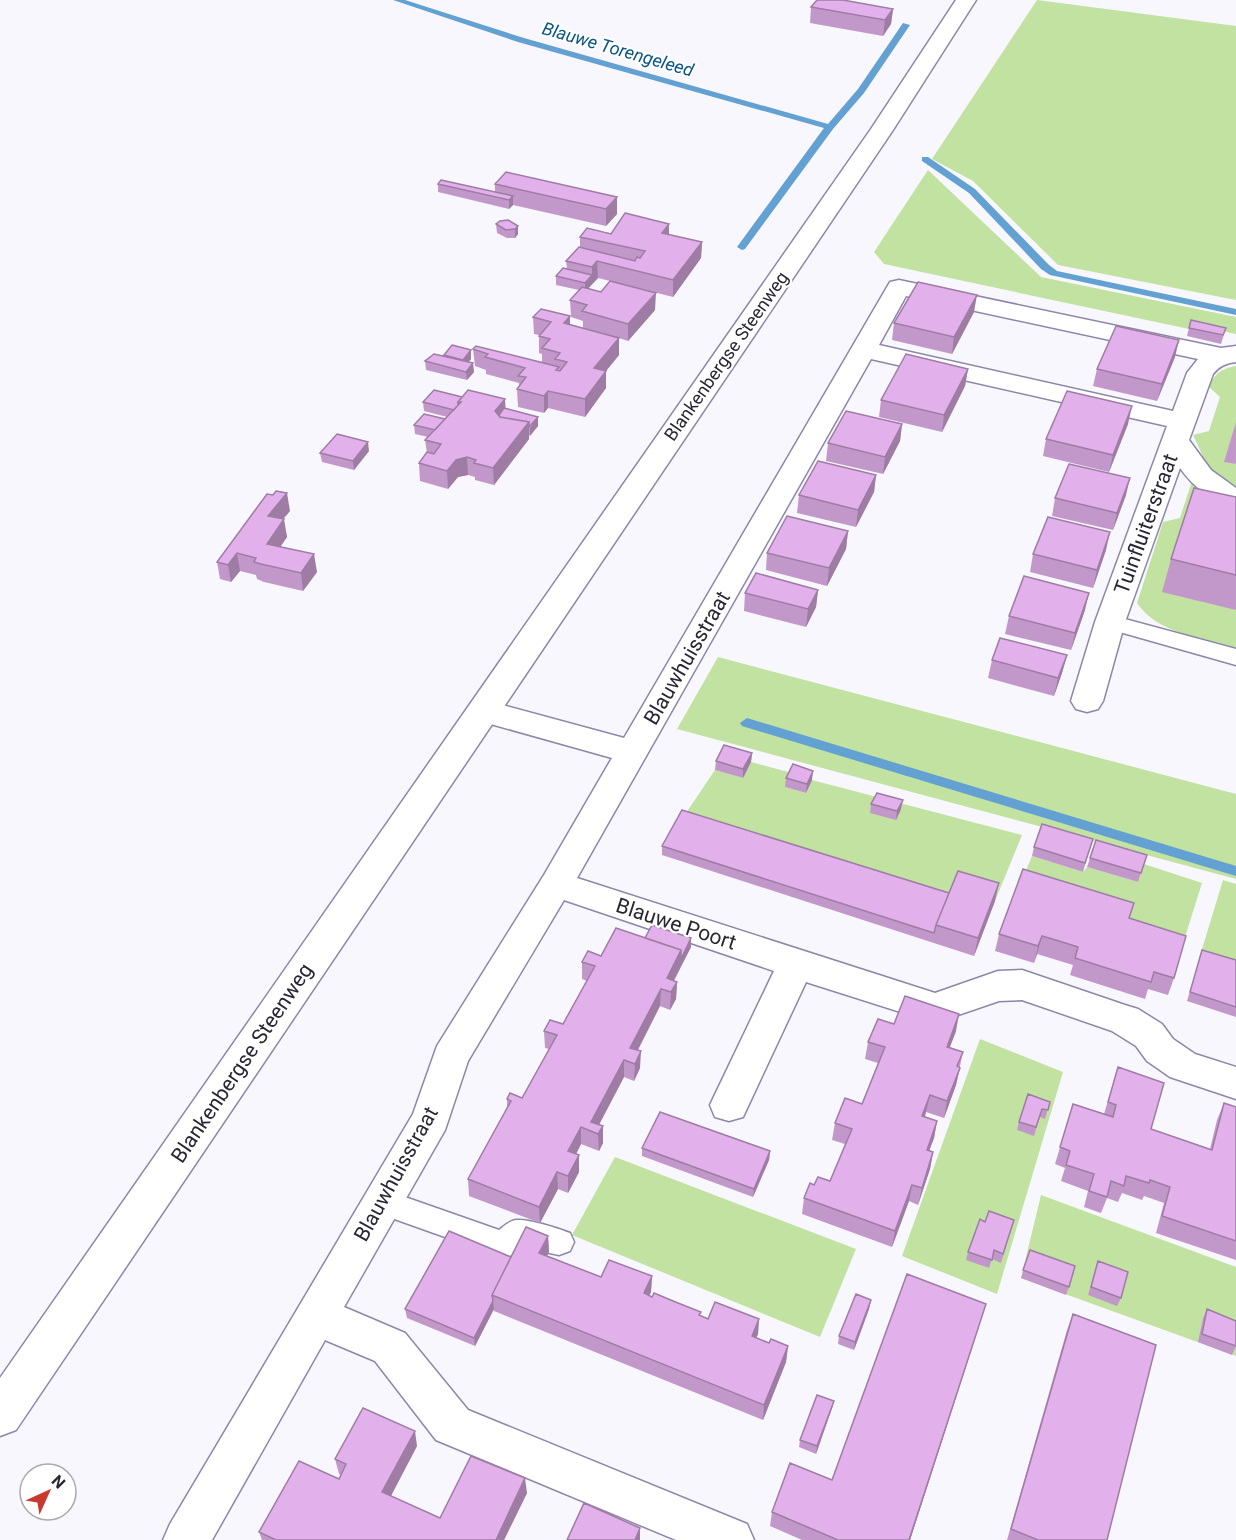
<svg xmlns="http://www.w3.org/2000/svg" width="1236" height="1540" viewBox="0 0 1236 1540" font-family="Roboto,sans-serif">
	<rect width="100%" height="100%" fill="#f8f7fe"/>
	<path fill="#c1e2a1" d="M 1037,0 L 1236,26 L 1236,300 L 1058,265 L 973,181 L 932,159 Z
		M 928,170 L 1041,277 L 1236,317 L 1236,334 L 1191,325 L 1189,329 L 884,264 L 874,252 Z
		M 1236,366 L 1236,425 L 1225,461 L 1236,464 L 1236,490 L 1214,480 L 1193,435 L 1209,431 L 1220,397 L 1209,387 C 1215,373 1221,369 1236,366 Z
		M 1192,481 L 1200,489 L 1236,610 L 1236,648 C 1203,639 1157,633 1137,603 L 1163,522 L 1180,518 Z
		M 718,657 L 1236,794 L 1236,879 L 677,729 Z
		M 751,762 L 792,773 L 785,787 L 806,793 L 812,780 L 1022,835 L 995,901 L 955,889 L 949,903 L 682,819 L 715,770 L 743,778 Z
		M 1032,856 L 1083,872 L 1087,867 L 1138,882 L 1144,864 L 1202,883 L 1180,953 L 1019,887 Z
		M 1223,880 L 1236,884 L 1236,970 L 1199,959 Z
		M 980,1039 L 1063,1072 L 997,1294 L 902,1256 Z
		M 615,1157 L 856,1249 L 820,1337 L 572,1235 Z
		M 1041,1195 L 1236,1267 L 1236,1356 L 1021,1278 Z"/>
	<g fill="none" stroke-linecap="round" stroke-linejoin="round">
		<path fill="#62a1d1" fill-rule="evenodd" d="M 393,0 L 405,0 L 524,38 L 828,124 L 858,89 L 903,23 L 910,25 L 864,93 L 833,129 L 745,249 L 742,250 L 737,247 L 824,128 L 518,42 Z
			M 922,157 L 928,157 L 975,189 L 1049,265 L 1057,271 L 1236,309 L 1236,315 L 1050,275 L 1041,269 L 969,193 L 922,161 Z
			M 747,718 L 1236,866 L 1236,876 L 742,726 L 740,723 Z"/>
		<g stroke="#8d87a9" stroke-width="3">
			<path id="service" d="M 1110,615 L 1236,649 L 1236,665 L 1102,627 L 1099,622 L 1102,617 Z
				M 382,1189 L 499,1230 C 504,1226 509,1221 516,1220 C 529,1219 557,1228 570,1233 L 574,1242 L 570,1251 L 559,1255 L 522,1247 L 515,1254 L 504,1258 L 372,1211 L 367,1202 L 372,1193 Z"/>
		</g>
		<g stroke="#8d87a9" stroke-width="3">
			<path id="minor" d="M 899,280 L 1221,348 L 1236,346 L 1236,362 C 1226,363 1219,366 1213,374 L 1189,440 L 1211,470 L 1236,488 L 1236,507 C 1212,501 1194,488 1180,468 L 1125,622 L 1103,701 L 1098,709 L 1087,712 L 1076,709 L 1071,701 L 1095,622 L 1167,426 L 871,359 L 577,878 L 935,993 L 998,971 L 1022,970 L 1125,1005 L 1138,1009 L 1162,1024 L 1173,1039 L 1195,1054 L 1236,1067 L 1236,1099 L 1170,1077 L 1147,1061 L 1136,1046 L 1112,1031 L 1022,1000 L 999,1001 L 935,1023 L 806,982 L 743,1117 L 729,1121 L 715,1117 L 710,1105 L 774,971 L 564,900 L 468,1061 L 445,1130 L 344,1307 L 405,1333 L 468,1410 L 747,1524 L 754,1540 L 676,1540 L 436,1440 L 375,1361 L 325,1340 L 212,1540 L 163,1540 L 170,1524 L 413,1114 L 437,1046 L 544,875 L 612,758 L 473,719 L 468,711 L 473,703 L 484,700 L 624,738 L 890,282 ZM 906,296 L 1198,359 L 1187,373 L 1173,411 L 879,345 Z"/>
		</g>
		<g stroke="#8d87a9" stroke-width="3">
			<path id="secondary" d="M 956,0 L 976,0 L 893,130 L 16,1430 L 0,1436 L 0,1378 L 871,129 Z"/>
		</g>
		<use href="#service" fill="#fff" fill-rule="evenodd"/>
		<use href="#minor" fill="#fff" fill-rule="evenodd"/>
		<use href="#secondary" fill="#fff" fill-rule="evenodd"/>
	</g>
	<path fill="#c298ca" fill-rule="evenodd" d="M 811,7 L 893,9 L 891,24 L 883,36 L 810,23 Z
		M 438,184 L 495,192 L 495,184 L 617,197 L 617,214 L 606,226 L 513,205 L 509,209 L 438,192 Z
		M 496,224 L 518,226 L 518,234 L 515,238 L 507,238 L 497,233 Z
		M 611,234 L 669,235 L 702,242 L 701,258 L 673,297 L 622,284 L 655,310 L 628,341 L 619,338 L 619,355 L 606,371 L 606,388 L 585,417 L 548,408 L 544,413 L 518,407 L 517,389 L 519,387 L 519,383 L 486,374 L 486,370 L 475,366 L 473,349 L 542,362 L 542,354 L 539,353 L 539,335 L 534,334 L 533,317 L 570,316 L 570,325 L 583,328 L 583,321 L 571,317 L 570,300 L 579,290 L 556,285 L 556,276 L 567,269 L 566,261 L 580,248 L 580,237 ZM 598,278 L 610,281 L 601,292 L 588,288 Z
		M 974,312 L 952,354 L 892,340 L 894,323 Z
		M 1189,328 L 1226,328 L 1221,344 L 1187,336 Z
		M 471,350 L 471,359 L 468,362 L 474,372 L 467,380 L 426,370 L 425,361 L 444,356 L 444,355 Z
		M 1175,357 L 1157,401 L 1093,386 L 1097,369 Z
		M 968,369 L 965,386 L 942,432 L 879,417 L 881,400 Z
		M 434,390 L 538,417 L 538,426 L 529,436 L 529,439 L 494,485 L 475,480 L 475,477 L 468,475 L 458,477 L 448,489 L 420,481 L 419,463 L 427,453 L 425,440 L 428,437 L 415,434 L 414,425 L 445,419 L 447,417 L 424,411 L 423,402 Z
		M 1236,422 L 1236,464 L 1224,462 Z
		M 902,424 L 900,441 L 883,474 L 826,461 L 828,443 Z
		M 1128,424 L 1109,472 L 1043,456 L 1046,439 Z
		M 369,451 L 354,470 L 322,462 L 320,453 Z
		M 876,475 L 874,492 L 856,527 L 797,513 L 799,495 Z
		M 1126,495 L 1113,530 L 1052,516 L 1055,498 Z
		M 1236,497 L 1236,610 L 1162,592 L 1171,559 Z
		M 290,511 L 283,519 L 287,537 L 280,547 L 317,572 L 303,591 L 264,582 L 257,579 L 256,575 L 240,571 L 231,582 L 220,579 L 217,562 Z
		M 848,531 L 846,549 L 827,586 L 766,570 L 767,553 Z
		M 1106,550 L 1093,588 L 1030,572 L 1033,554 Z
		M 818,590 L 816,607 L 806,627 L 744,611 L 745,593 Z
		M 1085,610 L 1071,650 L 1005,634 L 1009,616 Z
		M 1067,655 L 1062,673 L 1054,696 L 988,678 L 992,660 Z
		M 752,753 L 751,762 L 743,778 L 715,770 L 716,761 Z
		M 786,778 L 812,780 L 806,793 L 785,787 Z
		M 871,804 L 901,809 L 896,820 L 870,813 Z
		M 1093,839 L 1083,872 L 1032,856 L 1034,847 Z
		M 662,846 L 949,893 L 995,901 L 974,956 L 662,855 Z
		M 1147,855 L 1138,882 L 1087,867 L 1090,858 Z
		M 1129,918 L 1174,978 L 1168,995 L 1148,989 L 1145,999 L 1070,975 L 1073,965 L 1037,954 L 1034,963 L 995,951 L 999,934 Z
		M 645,938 L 691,938 L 691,947 L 674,981 L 677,982 L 676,999 L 670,1010 L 660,1006 L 638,1050 L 640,1068 L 634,1081 L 624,1077 L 599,1125 L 603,1126 L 603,1143 L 599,1151 L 581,1144 L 576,1154 L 579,1172 L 568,1193 L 558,1189 L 540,1223 L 469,1196 L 468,1179 L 507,1109 L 507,1099 L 522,1098 L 549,1049 L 545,1048 L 544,1031 L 563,1024 L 587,981 L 582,979 L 582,962 L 601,956 Z
		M 1202,950 L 1236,960 L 1236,1017 L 1187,1001 Z
		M 894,1024 L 956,1031 L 950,1047 L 963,1052 L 956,1085 L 944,1118 L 926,1112 L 925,1117 L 937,1121 L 934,1138 L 929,1151 L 933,1152 L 930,1169 L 918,1205 L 909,1201 L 892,1247 L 802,1214 L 804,1198 L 814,1185 L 830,1181 L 845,1144 L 832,1140 L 835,1123 L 862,1104 L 878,1063 L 865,1059 L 868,1042 Z
		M 1118,1067 L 1151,1129 L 1210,1149 L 1217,1120 L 1224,1103 L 1236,1107 L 1236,1260 L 1156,1233 L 1164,1203 L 1144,1196 L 1142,1200 L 1122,1193 L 1118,1202 L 1107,1198 L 1101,1213 L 1084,1207 L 1088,1191 L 1061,1181 L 1065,1168 L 1055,1164 L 1073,1104 L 1104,1114 Z
		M 1050,1102 L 1045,1119 L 1040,1117 L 1034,1136 L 1017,1130 L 1019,1122 Z
		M 642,1148 L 770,1151 L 769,1160 L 753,1197 L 642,1156 Z
		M 1014,1220 L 1001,1263 L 992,1259 L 989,1268 L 966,1260 L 968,1252 L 985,1222 Z
		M 548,1236 L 549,1252 L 547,1256 L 601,1277 L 652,1276 L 651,1292 L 649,1296 L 708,1319 L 759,1319 L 758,1334 L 756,1338 L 769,1343 L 788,1346 L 786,1362 L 763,1420 L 494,1311 L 494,1309 L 475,1346 L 407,1318 L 405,1309 L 511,1257 Z
		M 1030,1250 L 1069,1287 L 1066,1295 L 1021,1278 Z
		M 1098,1261 L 1121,1298 L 1117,1306 L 1088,1295 Z
		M 871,1300 L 869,1309 L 854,1350 L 838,1344 L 839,1336 Z
		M 1207,1309 L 1236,1346 L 1232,1355 L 1198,1342 L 1203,1318 Z
		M 1073,1314 L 1107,1540 L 1007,1540 L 1067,1330 Z
		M 981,1320 L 910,1540 L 802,1540 L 770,1526 L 772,1512 L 832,1480 Z
		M 834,1401 L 832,1408 L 816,1454 L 799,1447 L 800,1440 Z
		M 417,1446 L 391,1496 L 440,1518 L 527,1493 L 504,1540 L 262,1540 L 259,1532 L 339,1479 L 341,1475 L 339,1474 L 335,1459 Z"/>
	<path fill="#9e7ca4" d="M 893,9 L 891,24 L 883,36 L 885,20 Z
		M 513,196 L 513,205 L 509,209 L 509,200 Z
		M 617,197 L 617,214 L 606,226 L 606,209 Z
		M 669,224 L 669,240 L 662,233 Z
		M 518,226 L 518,234 L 515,238 L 515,229 Z
		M 702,242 L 701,258 L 673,297 L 673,280 Z
		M 597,261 L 598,278 L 585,292 L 585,283 L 592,276 L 592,267 Z
		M 656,293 L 655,310 L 628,341 L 628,324 Z
		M 977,295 L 974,312 L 952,354 L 954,337 Z
		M 570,316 L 570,333 L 564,323 Z
		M 619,338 L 619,355 L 606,371 L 606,388 L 585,417 L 585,399 L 594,368 Z
		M 1179,340 L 1175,357 L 1157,401 L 1162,384 Z
		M 471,350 L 471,359 L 463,368 L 463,360 Z
		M 473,363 L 474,372 L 467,380 L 466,372 Z
		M 968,369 L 965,386 L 942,432 L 944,415 Z
		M 548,391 L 548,408 L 544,413 L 544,396 Z
		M 505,399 L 506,416 L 502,421 L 495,411 Z
		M 1132,406 L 1128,424 L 1109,472 L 1113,455 Z
		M 538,417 L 538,426 L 530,436 L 530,428 Z
		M 529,422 L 529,439 L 494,485 L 493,468 Z
		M 902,424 L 900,441 L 883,474 L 885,457 Z
		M 368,442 L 369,451 L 354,470 L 353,461 Z
		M 467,457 L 468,475 L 458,477 L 448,489 L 447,471 L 456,460 Z
		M 876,475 L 874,492 L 856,527 L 858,510 Z
		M 1130,478 L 1126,495 L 1113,530 L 1117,513 Z
		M 287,493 L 290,511 L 271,533 L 268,516 Z
		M 284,519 L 287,537 L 270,562 L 267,544 Z
		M 848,531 L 846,549 L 827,586 L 829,568 Z
		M 1110,532 L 1106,550 L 1093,588 L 1097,570 Z
		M 237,553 L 240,571 L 231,582 L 228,565 Z
		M 314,554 L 317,572 L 303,591 L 301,573 Z
		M 818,590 L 816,607 L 806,627 L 808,609 Z
		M 1089,593 L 1085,610 L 1071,650 L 1075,633 Z
		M 1067,655 L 1062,673 L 1054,696 L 1058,678 Z
		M 752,753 L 751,762 L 743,778 L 743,769 Z
		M 813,771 L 812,780 L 806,793 L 807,784 Z
		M 903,800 L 901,809 L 896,820 L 897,811 Z
		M 999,883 L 995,901 L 974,956 L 978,938 Z
		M 1042,936 L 1037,954 L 1034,963 L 1038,946 Z
		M 691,938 L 691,947 L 668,991 L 667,978 L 681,950 Z
		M 677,982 L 676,999 L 670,1010 L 671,992 Z
		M 661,989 L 660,1006 L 631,1063 L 630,1048 Z
		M 959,1014 L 956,1031 L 943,1064 L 947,1047 Z
		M 641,1051 L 640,1068 L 634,1081 L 635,1064 Z
		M 624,1060 L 624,1077 L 595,1132 L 591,1122 Z
		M 960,1068 L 956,1085 L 944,1118 L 947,1101 Z
		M 930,1095 L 926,1112 L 919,1133 L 922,1116 Z
		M 937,1121 L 934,1138 L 923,1167 L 927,1150 Z
		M 603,1126 L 603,1143 L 599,1151 L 598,1134 Z
		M 581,1127 L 581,1144 L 569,1168 L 568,1151 Z
		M 770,1151 L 769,1160 L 753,1197 L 754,1189 Z
		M 933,1152 L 930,1169 L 918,1205 L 922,1188 Z
		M 579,1155 L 579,1172 L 568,1193 L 568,1176 Z
		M 557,1172 L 558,1189 L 540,1223 L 539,1207 Z
		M 912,1185 L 909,1201 L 892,1247 L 895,1231 Z
		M 548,1236 L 549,1252 L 540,1269 L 539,1253 Z
		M 652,1276 L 651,1292 L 643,1309 L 644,1293 Z
		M 871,1300 L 869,1309 L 854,1350 L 855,1342 Z
		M 493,1301 L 494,1309 L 475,1346 L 474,1338 Z
		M 986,1304 L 910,1540 L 909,1540 Z
		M 759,1319 L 758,1334 L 750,1352 L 752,1336 Z
		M 788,1346 L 786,1362 L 763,1420 L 764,1405 Z
		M 834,1401 L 832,1408 L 816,1454 L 817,1446 Z
		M 415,1431 L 417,1446 L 385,1507 L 382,1492 Z
		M 525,1478 L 527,1493 L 504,1540 L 496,1540 Z
		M 640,1528 L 640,1540 L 635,1540 Z"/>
	<path fill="#e2b1eb" stroke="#9e7ca4" stroke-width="1.5" d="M 817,0 L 843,0 L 893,9 L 885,20 L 811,7 Z
		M 506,172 L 617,197 L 606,209 L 495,184 Z
		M 441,180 L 513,196 L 509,200 L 438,184 Z
		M 625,213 L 669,224 L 662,233 L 702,242 L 673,280 L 597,261 L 592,267 L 566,261 L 579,247 L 635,261 L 637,257 L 640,258 L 645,251 L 580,237 L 587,228 L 611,234 Z
		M 508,220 L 518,226 L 515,229 L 506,230 L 496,224 L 500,221 Z
		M 563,268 L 592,275 L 585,283 L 556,276 Z
		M 610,281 L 656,293 L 628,324 L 582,311 L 587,305 L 570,300 L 582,287 L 601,292 Z
		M 918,282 L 977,295 L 954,337 L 894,323 Z
		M 541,309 L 570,316 L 564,323 L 619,338 L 594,368 L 606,371 L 585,399 L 548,391 L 544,396 L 517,389 L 526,377 L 518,376 L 525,368 L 485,357 L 488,354 L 473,349 L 476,346 L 532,360 L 559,367 L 556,370 L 560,371 L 567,362 L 555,359 L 560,353 L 542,348 L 550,339 L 539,336 L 551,322 L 533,317 Z
		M 1191,320 L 1226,328 L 1223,335 L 1189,328 Z
		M 1116,326 L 1179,340 L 1162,384 L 1097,369 Z
		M 452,345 L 471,350 L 463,360 L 444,355 Z
		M 434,354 L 473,363 L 466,372 L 425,361 Z
		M 906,354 L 968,369 L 944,415 L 881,400 Z
		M 434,390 L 462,397 L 458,402 L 458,405 L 454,410 L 423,402 Z
		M 468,390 L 505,399 L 495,411 L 500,417 L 529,422 L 493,468 L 474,463 L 476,460 L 467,457 L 456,460 L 447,471 L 419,463 L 427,452 L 434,454 L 441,444 L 425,440 L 461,402 L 458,402 Z
		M 1067,391 L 1132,406 L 1113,455 L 1046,439 Z
		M 504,408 L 538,417 L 529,427 L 529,422 L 500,417 L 499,415 Z
		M 846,411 L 902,424 L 885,457 L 828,443 Z
		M 424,414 L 445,419 L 435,430 L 414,425 Z
		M 337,434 L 368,442 L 353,461 L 320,453 Z
		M 818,461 L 876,475 L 858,510 L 799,495 Z
		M 1069,464 L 1130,478 L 1117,513 L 1055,498 Z
		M 1194,488 L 1236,497 L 1236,575 L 1171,559 Z
		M 276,491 L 287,493 L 268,516 L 284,519 L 267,544 L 314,554 L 301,573 L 261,564 L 254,562 L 256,558 L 237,553 L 228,565 L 217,562 L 267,494 L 273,495 Z
		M 787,516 L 848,531 L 829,568 L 767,553 Z
		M 1048,517 L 1110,532 L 1097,570 L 1033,554 Z
		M 756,573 L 818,590 L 808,609 L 745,593 Z
		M 1024,576 L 1089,593 L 1075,633 L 1009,616 Z
		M 1000,638 L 1067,655 L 1058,678 L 992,660 Z
		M 724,745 L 752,753 L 743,769 L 716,761 Z
		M 793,764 L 813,771 L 807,784 L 786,778 Z
		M 877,793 L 903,800 L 897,811 L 871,804 Z
		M 682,810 L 949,893 L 936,925 L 934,933 L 662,846 Z
		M 1042,824 L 1093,839 L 1085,863 L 1034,847 Z
		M 1096,840 L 1147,855 L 1141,873 L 1090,858 Z
		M 1023,869 L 1134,903 L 1129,918 L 1186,936 L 1174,978 L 1154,972 L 1151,982 L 1075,958 L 1078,947 L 1059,941 L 1042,936 L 1038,946 L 999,934 Z
		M 958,871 L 999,883 L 978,938 L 936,925 Z
		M 652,925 L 691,938 L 681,959 L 681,950 L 645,938 Z
		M 616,928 L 681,950 L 667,978 L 677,982 L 671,992 L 661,989 L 630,1048 L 641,1051 L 635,1064 L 624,1060 L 591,1122 L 603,1126 L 598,1134 L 581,1127 L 568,1151 L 579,1155 L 568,1176 L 557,1172 L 539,1207 L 468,1179 L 511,1101 L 507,1099 L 510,1093 L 522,1098 L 557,1035 L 544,1031 L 550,1020 L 563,1024 L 595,966 L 582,962 L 588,951 L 601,956 Z
		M 1202,950 L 1236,960 L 1236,1007 L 1190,992 Z
		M 905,996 L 959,1014 L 947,1047 L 963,1052 L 957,1066 L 960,1068 L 947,1101 L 930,1095 L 922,1116 L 937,1121 L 927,1150 L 933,1152 L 922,1188 L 912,1185 L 895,1231 L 804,1198 L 810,1183 L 814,1185 L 818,1177 L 830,1181 L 852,1129 L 835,1123 L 845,1098 L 862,1104 L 885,1047 L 868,1042 L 878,1019 L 894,1024 Z
		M 1118,1067 L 1164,1083 L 1151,1129 L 1212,1150 L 1224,1103 L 1236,1107 L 1236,1241 L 1162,1216 L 1170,1187 L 1150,1180 L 1149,1183 L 1126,1176 L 1124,1186 L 1111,1181 L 1107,1197 L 1089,1191 L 1094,1174 L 1066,1165 L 1070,1151 L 1060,1147 L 1073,1104 L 1113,1117 L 1116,1105 L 1108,1102 Z
		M 1028,1094 L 1050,1102 L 1048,1110 L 1042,1109 L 1036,1127 L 1019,1122 Z
		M 660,1112 L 770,1151 L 754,1189 L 642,1148 Z
		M 989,1211 L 1014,1220 L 1003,1254 L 994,1250 L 992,1260 L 968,1252 L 980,1219 L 985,1222 Z
		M 526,1227 L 548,1236 L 539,1253 L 601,1277 L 609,1260 L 652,1276 L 644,1293 L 652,1297 L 654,1293 L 678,1303 L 701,1312 L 699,1315 L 708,1319 L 715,1302 L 759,1319 L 752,1336 L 769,1343 L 771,1339 L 788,1346 L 764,1405 L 492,1295 Z
		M 449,1231 L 511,1257 L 492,1295 L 493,1301 L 474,1338 L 405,1309 Z
		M 1030,1250 L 1075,1266 L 1069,1287 L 1023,1270 Z
		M 1098,1261 L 1128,1272 L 1121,1298 L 1091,1287 Z
		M 907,1274 L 986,1304 L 909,1540 L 838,1540 L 772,1512 L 790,1463 L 832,1480 Z
		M 856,1294 L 871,1300 L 855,1342 L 839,1336 Z
		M 1207,1309 L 1236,1321 L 1236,1346 L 1202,1334 Z
		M 1073,1314 L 1156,1345 L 1107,1540 L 1038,1540 L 1011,1529 Z
		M 817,1395 L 834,1401 L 817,1446 L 800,1440 Z
		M 363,1408 L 415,1431 L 382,1492 L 440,1518 L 471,1456 L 525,1478 L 496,1540 L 276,1540 L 259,1532 L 299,1461 L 339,1479 L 346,1464 L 335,1459 Z
		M 584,1503 L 640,1528 L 635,1540 L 567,1540 Z"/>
	<g text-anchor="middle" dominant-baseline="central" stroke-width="4.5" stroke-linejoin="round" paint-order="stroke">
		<g font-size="18" font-style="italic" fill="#095684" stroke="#fff">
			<text transform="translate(618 49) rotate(16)">Blauwe Torengeleed</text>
		</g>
		<g font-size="18" fill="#2a2735" stroke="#fff">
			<text transform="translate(726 356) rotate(-55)">Blankenbergse Steenweg</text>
		</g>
		<g font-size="21" fill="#2a2735" stroke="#fff">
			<text transform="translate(1146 524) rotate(-70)">Tuinfluiterstraat</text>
			<text transform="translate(687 658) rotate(-60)">Blauwhuisstraat</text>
			<text transform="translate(676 924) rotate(18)">Blauwe Poort</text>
			<text transform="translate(242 1063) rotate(-56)">Blankenbergse Steenweg</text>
			<text transform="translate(396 1174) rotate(-61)">Blauwhuisstraat</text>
		</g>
	</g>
	<g transform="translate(48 1492) rotate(45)"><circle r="28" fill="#ffffff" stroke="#aaa9ae" stroke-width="1.5"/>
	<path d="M0-4.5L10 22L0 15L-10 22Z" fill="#c73a2d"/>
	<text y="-9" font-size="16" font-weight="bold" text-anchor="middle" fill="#2a2735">N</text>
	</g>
</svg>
